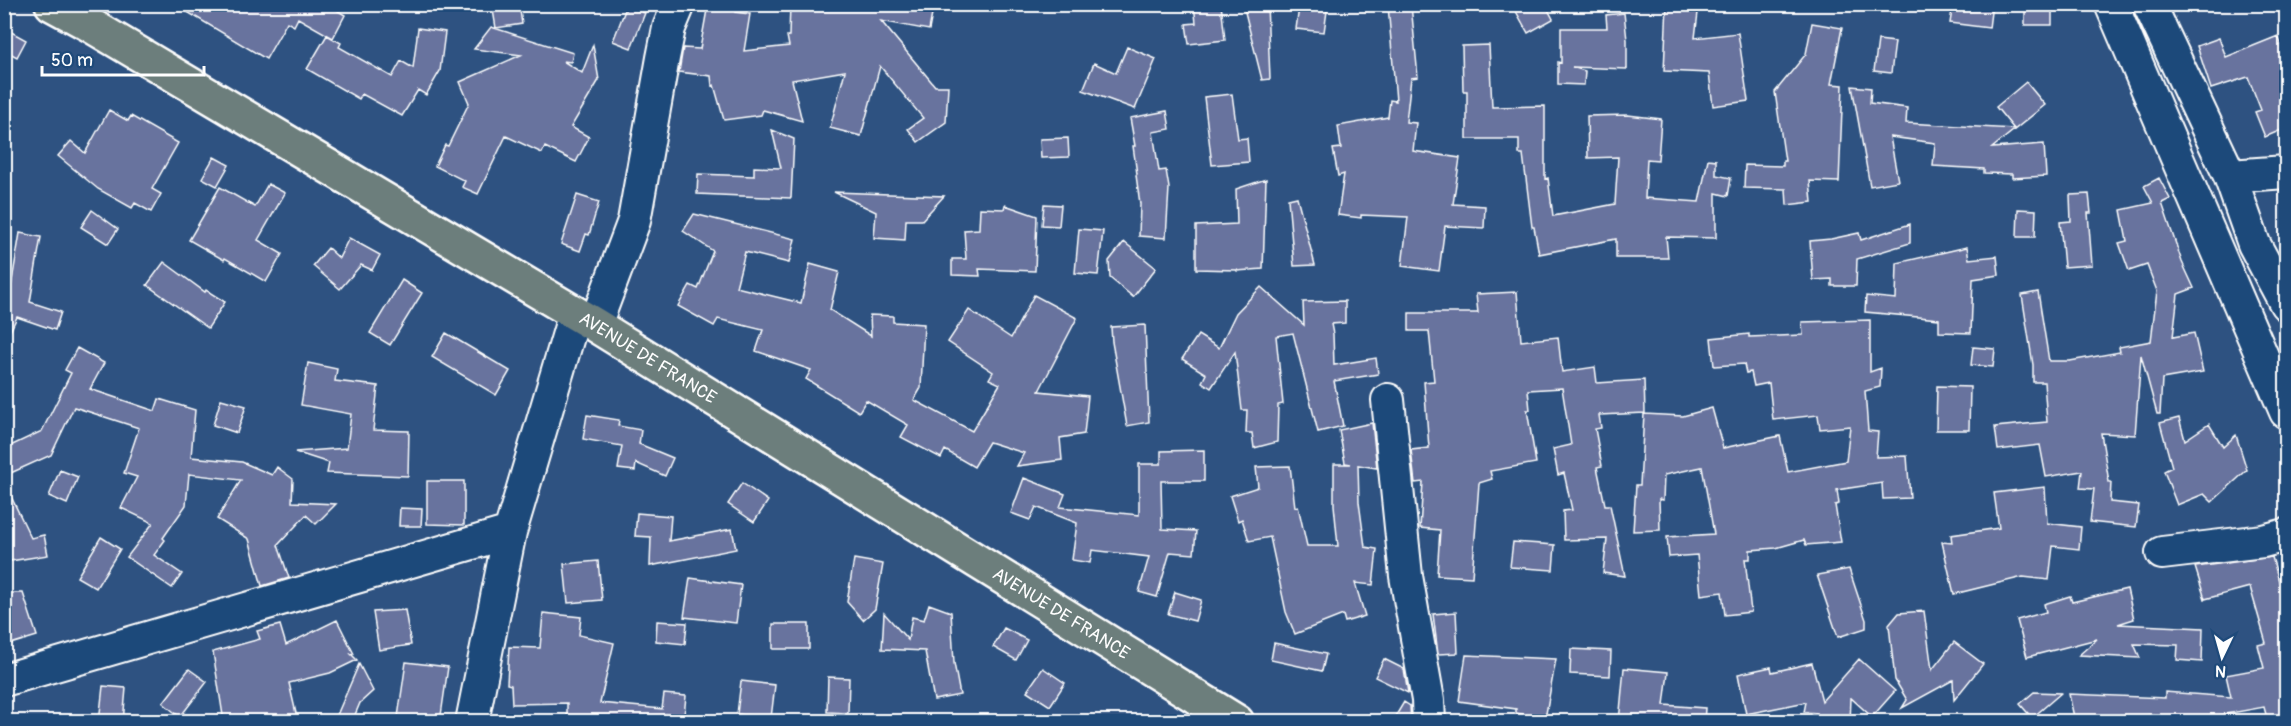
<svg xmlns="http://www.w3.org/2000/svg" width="2291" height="726" viewBox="0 0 2291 726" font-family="Pangolin,sans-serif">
	<rect width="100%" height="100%" fill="#2e5281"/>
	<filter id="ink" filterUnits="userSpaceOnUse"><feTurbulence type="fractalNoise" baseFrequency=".0167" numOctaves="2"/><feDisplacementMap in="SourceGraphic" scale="12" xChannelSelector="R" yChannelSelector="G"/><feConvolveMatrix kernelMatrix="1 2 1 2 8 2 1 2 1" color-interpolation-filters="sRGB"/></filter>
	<g filter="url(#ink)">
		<path fill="#68739e" stroke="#fff" stroke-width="1.5" d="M 174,4 L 327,4 L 345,15 L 333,38 L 298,18 L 294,26 L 287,22 L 266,59 Z
			M 492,4 L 519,4 L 522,24 L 496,28 Z
			M 708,4 L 736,4 L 735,12 L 750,14 L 744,51 L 789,46 L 787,36 L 789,36 L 790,4 L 934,4 L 929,30 L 881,21 L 935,86 L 948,86 L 946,122 L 918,142 L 908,129 L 923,118 L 880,66 L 861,136 L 830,128 L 845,71 L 792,80 L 802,121 L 763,110 L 761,115 L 724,120 L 714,85 L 712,86 L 711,76 L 679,72 L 683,48 L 700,49 Z
			M 1194,4 L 1221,4 L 1225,40 L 1189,44 L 1186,24 L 1196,23 Z
			M 1243,4 L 1267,4 L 1270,79 L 1262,80 Z
			M 1310,4 L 1328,4 L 1324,32 L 1296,29 L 1299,7 L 1310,8 Z
			M 1512,4 L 1545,4 L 1553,19 L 1528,33 Z
			M 1667,4 L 1699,4 L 1695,38 L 1738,33 L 1748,101 L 1713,106 L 1709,73 L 1664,71 Z
			M 1953,4 L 1992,4 L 1989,28 L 1950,23 Z
			M 2025,4 L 2052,6 L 2052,25 L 2025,25 Z
			M 627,5 L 645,13 L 631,48 L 613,41 Z
			M 1388,5 L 1411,5 L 1418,77 L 1411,78 L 1406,122 L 1416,123 L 1413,151 L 1460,158 L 1453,204 L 1485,206 L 1484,228 L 1445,226 L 1439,271 L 1402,266 L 1408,217 L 1361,215 L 1361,218 L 1338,215 L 1344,174 L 1338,176 L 1333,149 L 1341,148 L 1338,126 L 1388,117 L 1390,100 L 1396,101 Z
			M 1624,13 L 1627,40 L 1627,69 L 1572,67 L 1585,71 L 1584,85 L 1558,84 L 1558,62 L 1561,63 L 1561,28 L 1607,28 L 1606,15 Z
			M 1812,23 L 1842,28 L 1831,84 L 1843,85 L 1839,182 L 1810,181 L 1812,202 L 1787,205 L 1786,189 L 1744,188 L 1745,165 L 1783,166 L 1783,161 L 1785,161 L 1775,92 L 1806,54 Z
			M 491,27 L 573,53 L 571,62 L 563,61 L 582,73 L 593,45 L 599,80 L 571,127 L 589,137 L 576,162 L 545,147 L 542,153 L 506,136 L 478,194 L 462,187 L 465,181 L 435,166 L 445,145 L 448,146 L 469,103 L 460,82 L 521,55 L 474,49 Z
			M 4,28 L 26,40 L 17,57 L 4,50 Z
			M 418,28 L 445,32 L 440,71 L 426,95 L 418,90 L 402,116 L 362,94 L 359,99 L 307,69 L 327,35 L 341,43 L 339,47 L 392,77 L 401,61 L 413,68 Z
			M 2278,36 L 2286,58 L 2286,128 L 2265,137 L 2255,112 L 2261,110 L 2248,77 L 2211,89 L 2197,46 L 2219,38 L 2226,57 Z
			M 1878,40 L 1895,42 L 1891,73 L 1874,71 Z
			M 1489,45 L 1492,107 L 1545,106 L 1545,179 L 1548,178 L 1553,216 L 1615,204 L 1618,157 L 1588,158 L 1587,116 L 1628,115 L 1661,119 L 1658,160 L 1647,159 L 1645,198 L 1699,202 L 1708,159 L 1716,160 L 1716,175 L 1731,178 L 1728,196 L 1716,193 L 1716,238 L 1666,237 L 1668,258 L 1616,258 L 1616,239 L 1539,254 L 1534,227 L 1532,227 L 1523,154 L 1519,154 L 1519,139 L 1467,139 L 1467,91 L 1463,91 L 1462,46 Z
			M 1127,47 L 1156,59 L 1135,109 L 1083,90 L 1094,63 L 1116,73 Z
			M 2026,82 L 2045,105 L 1992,148 L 2044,144 L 2046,176 L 2012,178 L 2012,174 L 1984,173 L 1984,169 L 1933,166 L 1935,143 L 1890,137 L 1898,181 L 1870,186 L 1852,86 L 1871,88 L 1870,103 L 1907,108 L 1906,123 L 2014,129 L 1996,107 Z
			M 1232,94 L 1238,139 L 1247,138 L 1249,162 L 1212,165 L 1204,97 Z
			M 109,110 L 128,121 L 131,116 L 178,143 L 152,189 L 161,194 L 151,212 L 135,203 L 132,208 L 98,189 L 58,156 L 71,141 L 85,153 Z
			M 1167,111 L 1170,129 L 1153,132 L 1159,171 L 1166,170 L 1169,188 L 1166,238 L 1139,236 L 1140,204 L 1136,175 L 1137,174 L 1133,146 L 1135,146 L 1130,118 Z
			M 772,130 L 794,139 L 791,198 L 697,194 L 698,174 L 754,176 L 754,167 L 781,168 Z
			M 1068,138 L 1069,157 L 1041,158 L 1040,139 Z
			M 214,157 L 229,165 L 217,186 L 202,178 Z
			M 2159,178 L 2170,199 L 2162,203 L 2182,262 L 2194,288 L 2178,294 L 2173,337 L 2194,333 L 2203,372 L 2162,379 L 2160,414 L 2157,414 L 2141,355 L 2135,435 L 2101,433 L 2109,482 L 2111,482 L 2110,502 L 2139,505 L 2136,527 L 2090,522 L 2094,489 L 2080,488 L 2082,471 L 2046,477 L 2040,445 L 1998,450 L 1995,427 L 2047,422 L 2044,382 L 2033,382 L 2033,365 L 2022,295 L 2038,292 L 2049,361 L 2070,361 L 2120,352 L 2119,347 L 2151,341 L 2157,291 L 2147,265 L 2129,271 L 2119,243 L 2127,241 L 2121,210 L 2153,203 L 2144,186 Z
			M 1266,179 L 1263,269 L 1237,271 L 1237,270 L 1196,269 L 1196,226 L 1237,224 L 1236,189 Z
			M 268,184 L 285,193 L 258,240 L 282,254 L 266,282 L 225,258 L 224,260 L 189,240 L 220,187 L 255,207 Z
			M 834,192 L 944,196 L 922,220 L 906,220 L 905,240 L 874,238 L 876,212 Z
			M 2089,194 L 2091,213 L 2088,213 L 2092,265 L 2064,267 L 2060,222 L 2071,221 L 2070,195 Z
			M 577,195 L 599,202 L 589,235 L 586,234 L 580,251 L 561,244 Z
			M 1297,197 L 1315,265 L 1294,266 L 1288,199 Z
			M 1044,204 L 1061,205 L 1059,226 L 1042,225 Z
			M 1005,205 L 1037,216 L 1035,271 L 979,269 L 980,276 L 952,275 L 952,259 L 966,259 L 964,230 L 979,229 L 980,208 L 1004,209 Z
			M 2018,209 L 2036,210 L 2035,237 L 2017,237 Z
			M 92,210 L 118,229 L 108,244 L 81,227 Z
			M 694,214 L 795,239 L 789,263 L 745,252 L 736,287 L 801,303 L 810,264 L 839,272 L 830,310 L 871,336 L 870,315 L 893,316 L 893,322 L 924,324 L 921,388 L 914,400 L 972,431 L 1000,384 L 989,379 L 993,372 L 948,342 L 969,310 L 1011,338 L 1034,295 L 1077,318 L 1039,391 L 1088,396 L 1084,434 L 1060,438 L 1062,460 L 1017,466 L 1024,453 L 989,442 L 974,467 L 945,450 L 941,458 L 901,437 L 908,425 L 866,400 L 859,412 L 806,379 L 811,370 L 756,351 L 763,330 L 718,319 L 714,326 L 678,306 L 690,285 L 698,289 L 713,251 L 683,231 Z
			M 1910,224 L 1910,243 L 1857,259 L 1856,286 L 1832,286 L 1832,279 L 1813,280 L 1810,241 L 1831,239 L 1859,233 L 1861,240 Z
			M 1079,229 L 1103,231 L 1098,275 L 1075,273 Z
			M 20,233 L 41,237 L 30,302 L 61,312 L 55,330 L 17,317 L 4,344 L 4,300 L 11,287 Z
			M 349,238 L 380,255 L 372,270 L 361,265 L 340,289 L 313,266 L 328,248 L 339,258 Z
			M 1124,242 L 1156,268 L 1133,297 L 1110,278 L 1109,261 Z
			M 1967,247 L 1969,259 L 1997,256 L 1999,275 L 1973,279 L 1971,333 L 1939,332 L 1939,319 L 1865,312 L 1866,296 L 1896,299 L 1897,263 Z
			M 164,262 L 205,292 L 206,290 L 225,302 L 208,328 L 147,285 Z
			M 402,280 L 422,293 L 390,345 L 370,333 Z
			M 1261,287 L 1304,325 L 1303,302 L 1345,301 L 1345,323 L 1331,324 L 1333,334 L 1334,365 L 1376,358 L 1378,374 L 1334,381 L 1343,426 L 1318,432 L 1293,333 L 1276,336 L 1283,404 L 1278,405 L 1277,442 L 1254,448 L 1252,433 L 1246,433 L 1247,410 L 1242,410 L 1235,352 L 1211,388 L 1202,382 L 1206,374 L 1182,359 L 1198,335 L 1219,348 L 1236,313 Z
			M 1517,292 L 1521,341 L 1558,337 L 1562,372 L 1595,367 L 1597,383 L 1644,380 L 1645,413 L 1599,415 L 1601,428 L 1595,429 L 1602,466 L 1597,467 L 1605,505 L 1610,505 L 1625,576 L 1603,573 L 1607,539 L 1564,540 L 1563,511 L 1572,510 L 1564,473 L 1558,475 L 1553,449 L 1571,445 L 1562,388 L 1528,390 L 1530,410 L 1527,410 L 1536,463 L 1490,471 L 1492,479 L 1479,483 L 1472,577 L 1437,575 L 1440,530 L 1420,528 L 1423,482 L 1415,483 L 1411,450 L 1429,448 L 1424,382 L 1434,381 L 1429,331 L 1409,331 L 1409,313 L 1478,313 L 1476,294 Z
			M 1870,320 L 1870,372 L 1881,368 L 1880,387 L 1865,391 L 1868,431 L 1878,432 L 1876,457 L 1907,456 L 1910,498 L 1883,499 L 1882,483 L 1837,490 L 1839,504 L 1835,505 L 1841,542 L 1806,545 L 1804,540 L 1776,548 L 1750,550 L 1750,559 L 1745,559 L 1751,612 L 1725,615 L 1722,592 L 1701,595 L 1697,555 L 1669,557 L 1667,537 L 1714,534 L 1702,467 L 1664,475 L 1663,500 L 1659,499 L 1660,530 L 1633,531 L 1636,485 L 1640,485 L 1644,414 L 1683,416 L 1712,408 L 1723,448 L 1780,436 L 1788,472 L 1846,461 L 1850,426 L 1820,429 L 1818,415 L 1773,420 L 1769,383 L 1754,386 L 1751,372 L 1746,373 L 1744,364 L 1714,366 L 1711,338 L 1749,334 L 1749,337 L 1803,335 L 1802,322 Z
			M 1145,325 L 1149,422 L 1127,426 L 1112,342 L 1111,327 Z
			M 446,333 L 510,371 L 496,395 L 432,357 Z
			M 1973,347 L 1995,349 L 1993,367 L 1971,365 Z
			M 77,348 L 104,363 L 90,389 L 155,411 L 159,399 L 195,410 L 191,457 L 242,462 L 272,475 L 277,467 L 293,479 L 292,502 L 336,504 L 316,524 L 306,515 L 278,545 L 289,578 L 262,586 L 249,539 L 217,519 L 241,480 L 189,474 L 186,505 L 163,538 L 165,540 L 154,555 L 182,574 L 172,588 L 127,557 L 153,523 L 121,508 L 137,477 L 124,473 L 139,428 L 74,407 L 51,455 L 4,476 L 4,449 L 42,431 L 71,373 L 65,370 Z
			M 308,363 L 337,369 L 335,381 L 378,386 L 373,430 L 409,431 L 408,476 L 327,473 L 329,463 L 295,452 L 347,448 L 351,414 L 301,405 Z
			M 1937,386 L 1970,387 L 1969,430 L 1936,430 Z
			M 221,399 L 246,406 L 237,433 L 213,425 Z
			M 587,415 L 619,420 L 618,426 L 641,430 L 639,444 L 673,458 L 665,476 L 636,463 L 635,471 L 618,469 L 622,446 L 583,439 Z
			M 2179,418 L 2185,440 L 2209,424 L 2223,447 L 2236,435 L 2247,470 L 2212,502 L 2204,494 L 2177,505 L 2164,471 L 2172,467 L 2160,423 Z
			M 1372,423 L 1377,468 L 1358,465 L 1359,502 L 1365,547 L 1377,549 L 1373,585 L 1355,583 L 1365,616 L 1345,622 L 1343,615 L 1295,634 L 1286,612 L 1270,537 L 1249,541 L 1242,519 L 1238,521 L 1230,496 L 1258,487 L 1256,467 L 1290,466 L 1295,507 L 1298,506 L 1307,546 L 1338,546 L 1334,505 L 1334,464 L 1351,464 L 1345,463 L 1339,430 Z
			M 1204,450 L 1204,481 L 1161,481 L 1162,529 L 1196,531 L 1194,554 L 1170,552 L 1157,597 L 1139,592 L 1149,557 L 1092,550 L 1090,563 L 1072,560 L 1077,523 L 1036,507 L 1030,520 L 1011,513 L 1024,478 L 1065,494 L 1060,507 L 1139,515 L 1139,464 L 1161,464 L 1161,451 Z
			M 60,470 L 78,477 L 67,504 L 49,496 Z
			M 427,481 L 464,481 L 464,525 L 427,524 Z
			M 4,482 L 31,538 L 44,535 L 48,555 L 4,562 Z
			M 742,483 L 768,501 L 754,522 L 728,504 Z
			M 2045,487 L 2047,523 L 2081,527 L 2079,549 L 2053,546 L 2049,580 L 2023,577 L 1954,594 L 1942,542 L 1952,543 L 1951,535 L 1999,528 L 1994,493 Z
			M 400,508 L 422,509 L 421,526 L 399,526 Z
			M 637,513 L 671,516 L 669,541 L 732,529 L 736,549 L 650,566 L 651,537 L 635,536 Z
			M 101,537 L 120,549 L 96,588 L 77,577 Z
			M 1513,542 L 1555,545 L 1553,570 L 1510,567 Z
			M 2272,557 L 2286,605 L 2286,704 L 2282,705 L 2286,722 L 2268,722 L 2264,707 L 2220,715 L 2221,722 L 2148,715 L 2148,719 L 2102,717 L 2103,722 L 2075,722 L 2069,694 L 2165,698 L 2165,692 L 2231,697 L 2226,675 L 2264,668 L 2258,645 L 2266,643 L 2250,587 L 2205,599 L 2195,567 Z
			M 854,559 L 883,564 L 875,609 L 863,620 L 847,602 Z
			M 598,561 L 602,600 L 568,603 L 564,564 Z
			M 1849,569 L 1866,620 L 1866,628 L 1838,637 L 1817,575 Z
			M 690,578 L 741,585 L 736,623 L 684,617 Z
			M 2127,589 L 2134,619 L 2118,624 L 2203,628 L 2202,662 L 2177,660 L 2178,645 L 2134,644 L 2140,658 L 2079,655 L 2097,639 L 2027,657 L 2017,620 L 2046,612 L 2044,604 L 2070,596 L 2072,602 Z
			M 1175,592 L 1201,600 L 1195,621 L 1168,614 Z
			M 4,593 L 23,593 L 37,636 L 4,646 Z
			M 929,604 L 951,612 L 954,663 L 960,695 L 934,700 L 925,651 L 882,649 L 884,613 L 908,640 L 912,617 L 924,620 Z
			M 405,610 L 411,645 L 379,650 L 373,612 Z
			M 1924,611 L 1932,670 L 1954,642 L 1983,664 L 1954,700 L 1953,680 L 1902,708 L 1907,700 L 1895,680 L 1889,625 L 1899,613 Z
			M 1456,612 L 1458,653 L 1438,654 L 1433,614 Z
			M 543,613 L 581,617 L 579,635 L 614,643 L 600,703 L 662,709 L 664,694 L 686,696 L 684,716 L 665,714 L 664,722 L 567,722 L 567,703 L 512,704 L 511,685 L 507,684 L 509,647 L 540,648 Z
			M 337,620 L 354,654 L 351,654 L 357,660 L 330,673 L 289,683 L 298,722 L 224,722 L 213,652 L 260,639 L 257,631 L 280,625 L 286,645 Z
			M 657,621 L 687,623 L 685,644 L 656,641 Z
			M 773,624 L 809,624 L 809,649 L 773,649 Z
			M 1004,628 L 1027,640 L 1016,660 L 993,647 Z
			M 1274,643 L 1326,654 L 1322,671 L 1271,660 Z
			M 1571,649 L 1611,651 L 1610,676 L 1570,674 Z
			M 1466,655 L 1556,659 L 1545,719 L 1516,713 L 1516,709 L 1459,701 Z
			M 1384,659 L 1404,669 L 1408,693 L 1375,677 Z
			M 1859,659 L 1895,691 L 1872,717 L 1851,698 L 1850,722 L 1816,722 L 1817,713 L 1804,712 L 1806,702 L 1746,714 L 1738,674 L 1771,667 L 1772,672 L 1812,663 L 1822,701 Z
			M 406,662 L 448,667 L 440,722 L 398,717 Z
			M 359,664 L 373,691 L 360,703 L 352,722 L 334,722 Z
			M 1043,668 L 1065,683 L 1050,706 L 1027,691 Z
			M 1624,668 L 1668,672 L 1664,705 L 1705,708 L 1704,722 L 1619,722 Z
			M 189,669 L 207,682 L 180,717 L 163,703 Z
			M 828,677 L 849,678 L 848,713 L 827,712 Z
			M 741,681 L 775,685 L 771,718 L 737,714 Z
			M 103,686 L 126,688 L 123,722 L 99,722 Z
			M 2034,692 L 2061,693 L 2032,718 L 2020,704 Z
			M 1404,702 L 1410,706 L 1411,722 L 1392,722 Z"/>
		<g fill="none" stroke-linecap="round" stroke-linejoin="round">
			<g stroke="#fff" stroke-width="36">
				<path id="minor" d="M 2111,4 L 2286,412
					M 2149,4 L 2230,176 L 2254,244 L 2286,304
					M 2230,176 L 2286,172
					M 595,325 L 634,221 L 663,58 L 669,28 L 679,4
					M 1388,400 L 1406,576 L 1428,700 L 1429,722
					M 2162,553 L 2263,541 L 2286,535
					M 4,680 L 510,532
					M 472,722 L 510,532 L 575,313"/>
			</g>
			<g stroke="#fff" stroke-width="38">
				<g id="major">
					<path id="s1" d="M 52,4 L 87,23 L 595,325 L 1237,722"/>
				</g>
			</g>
			<use href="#minor" stroke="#1f4a7a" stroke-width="32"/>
			<use href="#major" stroke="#6c7e7c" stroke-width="33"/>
		</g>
	</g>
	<g text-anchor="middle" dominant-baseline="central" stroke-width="5" stroke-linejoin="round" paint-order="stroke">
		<g font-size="18" fill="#fff" stroke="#1f4a7a">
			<text stroke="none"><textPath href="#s1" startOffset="693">AVENUE DE FRANCE</textPath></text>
			<text stroke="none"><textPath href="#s1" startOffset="1179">AVENUE DE FRANCE</textPath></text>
		</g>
	</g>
	<rect width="2291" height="726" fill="none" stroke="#1f4a7a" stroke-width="24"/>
	<rect x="12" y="12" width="2267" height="702" fill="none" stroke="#fff" stroke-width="2" filter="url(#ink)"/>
	<g transform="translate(2222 657) rotate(185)" stroke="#1f4a7a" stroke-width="4.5" paint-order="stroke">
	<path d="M0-4.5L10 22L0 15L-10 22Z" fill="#ffffff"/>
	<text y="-9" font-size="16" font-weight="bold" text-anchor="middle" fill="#ffffff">N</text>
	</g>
	<path d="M42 66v9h162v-9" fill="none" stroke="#ffffff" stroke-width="3"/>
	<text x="51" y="66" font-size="18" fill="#ffffff" stroke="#1f4a7a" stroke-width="4.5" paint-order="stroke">50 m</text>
</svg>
